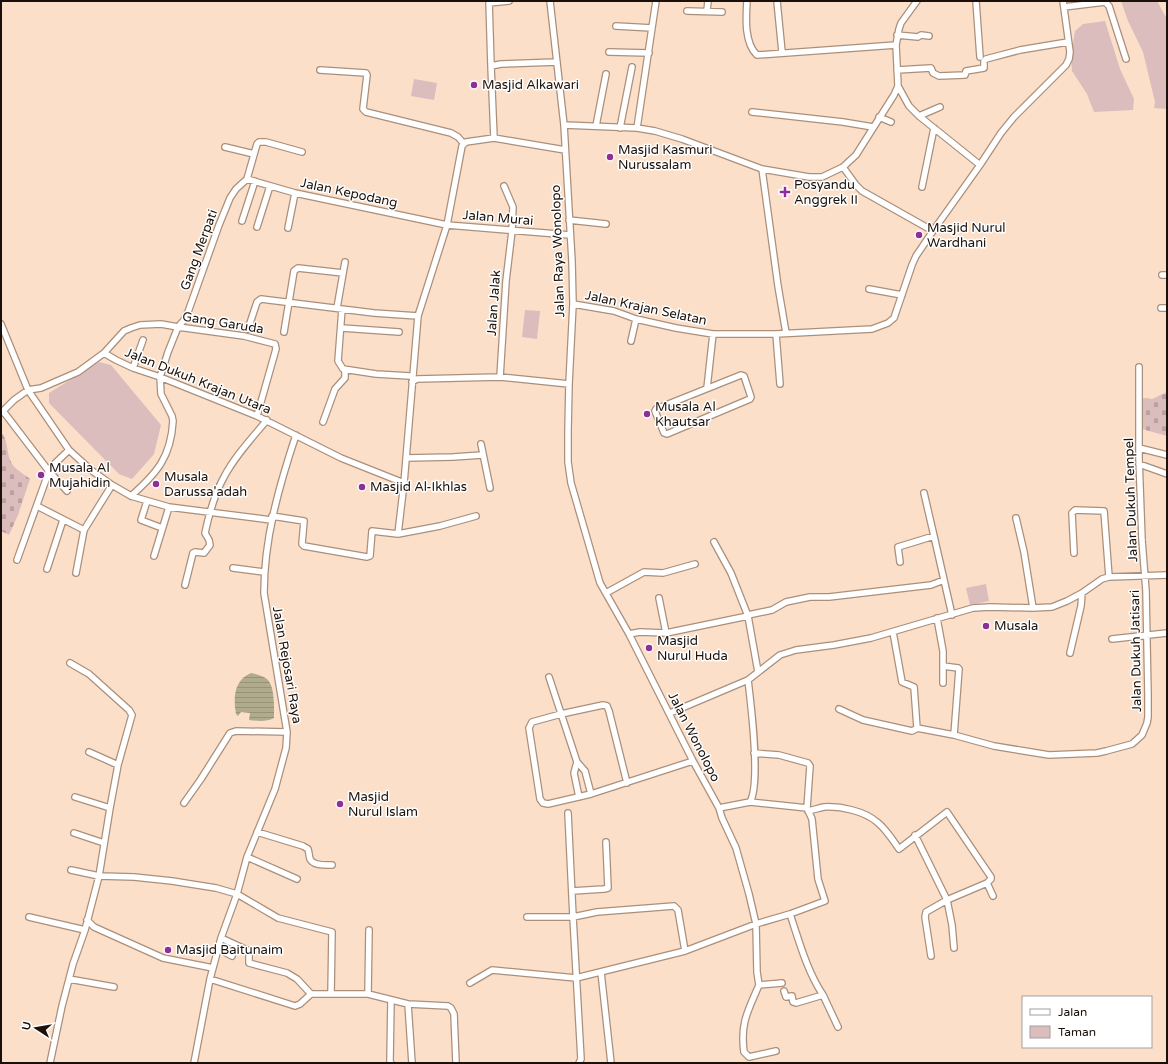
<svg xmlns="http://www.w3.org/2000/svg" width="1168" height="1064" viewBox="0 0 1168 1064" font-family="'Varela Round',sans-serif">
	<defs>
		<pattern id="cemetery-stones" width="16" height="16" patternUnits="userSpaceOnUse"><rect width="16" height="16" fill="#dabdbc"/><path d="M2 7V4a2 2 0 0 1 4 0v3zM10 15v-3a2 2 0 0 1 4 0v3z" fill="#baa1a0"/></pattern>
		<pattern id="water-rules" width="6" height="5" patternUnits="userSpaceOnUse"><rect width="6" height="5" fill="#b1ab8e"/><path d="M0 2.5h6" fill="none" stroke="#989279"/></pattern>
	</defs>
	<rect width="100%" height="100%" fill="#fcdfc9"/>
	<path fill="#dabdbc" d="M 1121,1 L 1157,1 L 1167,19 L 1167,109 L 1154,108 L 1155,102 L 1143,52 L 1128,21 Z
		M 1105,21 L 1120,69 L 1134,99 L 1133,110 L 1094,112 L 1087,94 L 1072,71 L 1071,56 L 1075,31 L 1083,24 Z
		M 414,79 L 437,83 L 434,100 L 411,96 Z
		M 525,310 L 540,311 L 537,339 L 522,337 Z
		M 99,362 L 111,365 L 161,425 L 154,454 L 132,479 L 119,474 L 49,403 L 49,393 Z
		M 986,584 L 989,601 L 970,605 L 966,588 Z"/>
	<path fill="url(#cemetery-stones)" d="M 1167,392 L 1167,436 L 1142,429 L 1143,398 L 1152,399 Z
		M 1,432 C 8,439 6,452 11,462 C 14,469 24,474 30,479 L 18,515 L 9,535 L 1,531 Z"/>
	<path fill="url(#water-rules)" d="M 251,673 C 256,674 265,676 268,680 C 275,688 274,708 274,718 C 266,722 258,721 249,720 L 250,713 L 241,712 L 238,716 L 236,714 C 233,698 234,680 251,673 Z"/>
	<g fill="none" stroke-linecap="round" stroke-linejoin="round">
		<g stroke="#aa8f7b" stroke-width="8">
			<path id="minor" d="M 489,1 L 491,66
				M 550,1 L 564,125 L 572,261 L 573,304 L 569,384 L 568,431 L 568,462 L 571,483 L 600,583 L 629,634 L 693,761 L 719,808 L 722,818 L 736,848 L 749,894 L 756,924 L 757,972 L 759,985 L 782,983
				M 747,1 C 746,17 744,43 757,55 L 896,45
				M 777,1 L 782,52
				M 976,1 L 980,57
				M 489,3 L 509,1
				M 1064,7 L 1105,2 L 1109,6 L 1126,59
				M 687,11 L 722,12
				M 707,11 L 708,1
				M 616,26 L 652,28
				M 897,35 L 918,37 L 921,35 L 929,36
				M 609,52 L 649,53
				M 320,70 L 366,73 L 367,75 L 363,109 L 366,112 L 451,133 L 458,137 L 464,144
				M 897,70 L 931,68 L 933,73 L 939,76 L 965,75 L 966,71 L 984,68 L 984,61 L 986,59 L 1020,50 L 1068,42
				M 898,86 L 909,106 L 919,116 L 980,165
				M 752,112 L 843,122 L 873,127
				M 919,116 L 940,107
				M 879,117 L 891,122
				M 564,125 L 637,128 L 655,131 L 682,139 L 762,169 L 809,177 L 822,177 L 843,167 L 856,155 L 894,95 L 898,86 L 896,45 L 899,29 L 901,23 L 917,1
				M 596,126 L 606,74
				M 620,128 L 632,67
				M 637,128 L 656,1
				M 494,138 L 491,66 L 501,64 L 557,62
				M 225,147 L 254,154
				M 843,167 L 856,185 L 862,191 L 933,231
				M 762,169 L 778,286 L 786,333
				M 247,179 L 295,193 L 447,225 L 570,235
				M 247,179 L 257,144 L 259,142 L 266,142 L 302,152
				M 922,187 L 934,128
				M 569,220 L 606,224
				M 242,221 L 255,181
				M 257,227 L 270,186
				M 288,228 L 295,193
				M 1162,275 L 1167,275
				M 869,289 L 902,295
				M 573,304 L 614,311 L 636,319 L 676,328 L 713,334 L 776,334 L 872,329 L 888,323 L 894,318 L 912,265 L 916,256 L 933,231 L 980,165 L 1001,133 L 1014,117 L 1066,65 L 1069,59 L 1070,52 L 1063,1
				M 337,308 L 345,262
				M 1161,308 L 1167,308
				M 342,309 L 338,361 L 343,369 L 376,374 L 410,376 L 413,377
				M 1,324 L 28,390 L 69,450 L 91,470 L 112,485 L 131,496 L 169,507 L 271,520
				M 342,328 L 399,332
				M 248,329 L 257,302 L 261,299 L 374,313 L 418,316
				M 284,332 L 294,271 L 298,268 L 343,273
				M 776,334 L 780,384
				M 631,341 L 636,319
				M 104,353 L 116,360 L 133,368 L 160,377 L 257,416 L 341,458 L 404,483 L 418,316 L 447,225 L 462,146 L 466,142 L 494,138 L 565,150
				M 133,368 L 143,340
				M 741,375 L 744,376 L 751,397 L 750,399 L 667,434 L 664,433 L 655,411 L 656,409 Z
				M 500,377 L 506,281 L 512,231 L 513,207 L 504,186
				M 412,382 L 417,379 L 500,377 L 569,384
				M 707,388 L 713,334
				M 3,411 L 48,470 L 67,491
				M 1,413 L 14,400 L 28,390 L 41,388 L 78,372 L 104,353 L 124,331 L 131,328 L 140,325 L 161,324 L 178,327 L 244,336 L 275,344 L 276,349 L 257,416
				M 323,422 L 335,389 L 345,378 L 345,370
				M 481,444 L 490,488
				M 1139,448 L 1167,455
				M 406,458 L 453,457 L 482,455
				M 1139,464 L 1167,474
				M 924,493 L 934,536
				M 131,496 C 157,473 171,457 173,421 L 172,416 L 161,394 L 160,377 L 168,352 L 178,327 L 184,320 L 188,312 L 219,225 L 230,198 L 236,189 L 247,179
				M 147,501 L 141,520 L 162,528
				M 37,506 L 84,530
				M 272,516 L 304,521 L 302,544 L 304,546 L 367,557 L 370,556 L 372,531 L 398,534 L 404,483
				M 1016,518 L 1024,552 L 1033,608
				M 398,534 L 440,526 L 476,516
				M 714,542 L 731,573 L 748,616 L 758,672
				M 1074,553 L 1072,513 L 1075,510 L 1104,511 L 1109,577
				M 154,556 L 169,507
				M 17,560 L 48,474 L 48,470 L 69,450
				M 900,562 L 898,547 L 934,536 L 952,615
				M 233,568 L 264,572
				M 47,569 L 63,520
				M 76,573 L 84,530 L 112,485
				M 185,585 L 193,553 L 195,552 L 204,553 L 210,545 L 209,540 L 205,533 C 209,514 214,495 224,477 C 235,456 252,438 267,420
				M 606,593 L 644,572 L 663,573 L 695,564
				M 659,598 L 666,633
				M 748,615 L 772,610 L 786,602 L 810,597 L 829,597 L 931,585 L 944,580
				M 937,618 L 943,651 L 943,683
				M 629,634 L 640,632 L 666,633 L 748,616
				M 1112,639 L 1167,633
				M 1070,653 L 1081,606 L 1082,593
				M 943,666 L 958,668 L 959,669 L 954,735 L 994,746 L 1049,755 L 1097,753 L 1106,751 L 1132,744 L 1142,735 L 1147,723 L 1148,717 L 1148,695 L 1146,591 L 1142,540 L 1139,458 L 1139,367
				M 549,677 L 577,762 L 585,771 L 591,794
				M 748,680 C 751,705 761,783 750,802
				M 839,709 L 863,720 L 912,731 L 916,729 L 917,728 L 914,687 L 902,682 L 893,632
				M 670,713 L 748,680 L 780,655 L 796,650 L 834,645 L 871,638 L 973,608 L 990,607 L 1033,608 L 1052,607 L 1067,601 L 1082,593 L 1102,579 L 1109,577 L 1167,575
				M 917,728 L 954,735
				M 89,752 L 118,765
				M 577,762 L 574,773 L 579,797
				M 627,783 L 609,711 L 607,706 L 603,705 L 561,714 L 532,722 L 529,728 L 540,799 L 543,803 L 548,804 L 591,794 L 693,761
				M 75,797 L 110,808
				M 184,803 L 201,779 L 230,733 L 236,731 L 287,732
				M 719,808 L 750,802 L 807,808
				M 808,811 C 813,810 819,808 824,807 C 841,806 864,811 877,822 C 886,829 892,839 899,849 L 947,812 L 991,877 L 991,879 L 987,883 L 947,900 L 926,912 L 925,917 L 931,956
				M 257,832 L 303,846 L 308,849 C 309,852 309,856 310,859 C 313,866 326,865 332,865
				M 74,833 L 104,843
				M 915,835 L 947,900 L 952,925 L 954,948
				M 247,857 L 297,879
				M 71,870 L 99,876 L 134,877 L 172,881 L 216,888 L 237,894 L 278,918 L 332,932 L 331,994
				M 987,883 L 993,896
				M 572,891 L 604,889 L 608,888 L 606,842
				M 29,917 L 85,930
				M 527,917 L 573,917 L 568,813
				M 87,920 L 94,927 L 163,958 L 213,968
				M 221,938 L 249,951 L 249,963 L 287,973 L 297,979 L 311,994
				M 219,949 L 232,956
				M 601,972 L 611,1063
				M 69,979 L 114,987
				M 210,979 L 295,1006 L 300,1004 L 311,994 L 368,994 L 408,1004 L 448,1006 L 451,1008 L 454,1014 L 456,1063
				M 470,983 L 492,970 L 576,978 L 685,951 L 756,924 L 790,914 L 825,901 L 818,879 L 812,819 L 807,808 L 810,766 L 808,763 L 779,755 L 754,753
				M 759,985 C 748,1011 740,1023 744,1052 L 749,1057 L 776,1051
				M 784,991 L 786,997 L 792,996 L 793,1002 L 796,1003 L 823,995 C 807,971 799,941 790,914
				M 368,994 L 369,930
				M 823,995 L 838,1027
				M 391,1000 L 390,1061 L 391,1063
				M 408,1004 L 412,1063
				M 50,1063 L 62,1006 L 73,964 L 85,930 L 99,876 L 110,808 L 118,765 L 132,715 L 129,710 L 89,674 L 70,663
				M 194,1063 L 210,979 L 221,938 L 237,894 L 247,857 L 275,789 L 286,748 L 287,732 L 264,593 C 264,539 279,486 296,435
				M 579,1063 L 581,1059 L 573,917 L 597,912 L 674,906 L 678,910 L 685,951"/>
		</g>
		<use href="#minor" stroke="#fff" stroke-width="5.5"/>
	</g>
	<g fill="#8e2f99" stroke="#fff" stroke-width="1.5">
		<circle cx="474" cy="85" r="4"/>
		<circle cx="610" cy="157" r="4"/>
		<path d="M783 186h4v4h4v4h-4v4h-4v-4h-4v-4h4z"/>
		<circle cx="919" cy="235" r="4"/>
		<circle cx="647" cy="414" r="4"/>
		<circle cx="41" cy="475" r="4"/>
		<circle cx="156" cy="484" r="4"/>
		<circle cx="362" cy="487" r="4"/>
		<circle cx="986" cy="626" r="4"/>
		<circle cx="649" cy="648" r="4"/>
		<circle cx="340" cy="804" r="4"/>
		<circle cx="168" cy="950" r="4"/>
	</g>
	<g text-anchor="middle" dominant-baseline="central" stroke-width="3" stroke-linejoin="round" paint-order="stroke">
		<g font-size="13" fill="#1b110a" stroke="#fff" text-anchor="start">
			<text x="482" y="85">Masjid Alkawari</text>
			<text x="618" y="150">Masjid Kasmuri<tspan x="618" dy="15">Nurussalam</tspan></text>
			<text x="794" y="185">Posyandu<tspan x="794" dy="15">Anggrek II</tspan></text>
			<text x="927" y="228">Masjid Nurul<tspan x="927" dy="15">Wardhani</tspan></text>
			<text x="655" y="407">Musala Al<tspan x="655" dy="15">Khautsar</tspan></text>
			<text x="49" y="468">Musala Al<tspan x="49" dy="15">Mujahidin</tspan></text>
			<text x="164" y="477">Musala<tspan x="164" dy="15">Darussa'adah</tspan></text>
			<text x="370" y="487">Masjid Al-Ikhlas</text>
			<text x="994" y="626">Musala</text>
			<text x="657" y="641">Masjid<tspan x="657" dy="15">Nurul Huda</tspan></text>
			<text x="348" y="797">Masjid<tspan x="348" dy="15">Nurul Islam</tspan></text>
			<text x="176" y="950">Masjid Baitunaim</text>
		</g>
		<g font-size="13" fill="#1b110a" stroke="#fff">
			<text transform="translate(349 193) rotate(12)">Jalan Kepodang</text>
			<text transform="translate(498 218) rotate(5)">Jalan Murai</text>
			<text transform="translate(199 250) rotate(-70)">Gang Merpati</text>
			<text transform="translate(558 251) rotate(-92)">Jalan Raya Wonolopo</text>
			<text transform="translate(494 303) rotate(-86)">Jalan Jalak</text>
			<text transform="translate(646 308) rotate(12)">Jalan Krajan Selatan</text>
			<text transform="translate(223 323) rotate(9)">Gang Garuda</text>
			<text transform="translate(198 381) rotate(22)">Jalan Dukuh Krajan Utara</text>
			<text transform="translate(1131 500) rotate(-92)">Jalan Dukuh Tempel</text>
			<text transform="translate(1136 651) rotate(-91)">Jalan Dukuh Jatisari</text>
			<text transform="translate(287 665) rotate(80)">Jalan Rejosari Raya</text>
			<text transform="translate(694 737) rotate(63)">Jalan Wonolopo</text>
		</g>
	</g>
	<rect width="1168" height="1064" fill="none" stroke="#1b110a" stroke-width="4"/>
	<rect x="1022" y="996" width="130" height="52" fill="#ffffff" stroke="#a4a09d"/>
	<rect x="1030" y="1009" width="20" height="6" fill="#ffffff" stroke="#a4a09d"/>
	<text x="1058" y="1016" font-size="12" fill="#1b110a">Jalan</text>
	<rect x="1030" y="1026" width="20" height="12" fill="#dabdbc" stroke="#a4a09d"/>
	<text x="1058" y="1036" font-size="12" fill="#1b110a">Taman</text>
	<g transform="translate(36 1028) rotate(282)" stroke="#ffffff" stroke-width="3" paint-order="stroke">
	<path d="M0-3L7 15L0 10L-7 15Z" fill="#1b110a"/>
	<text y="-6" font-size="11" font-weight="bold" text-anchor="middle" fill="#1b110a">U</text>
	</g>
</svg>
